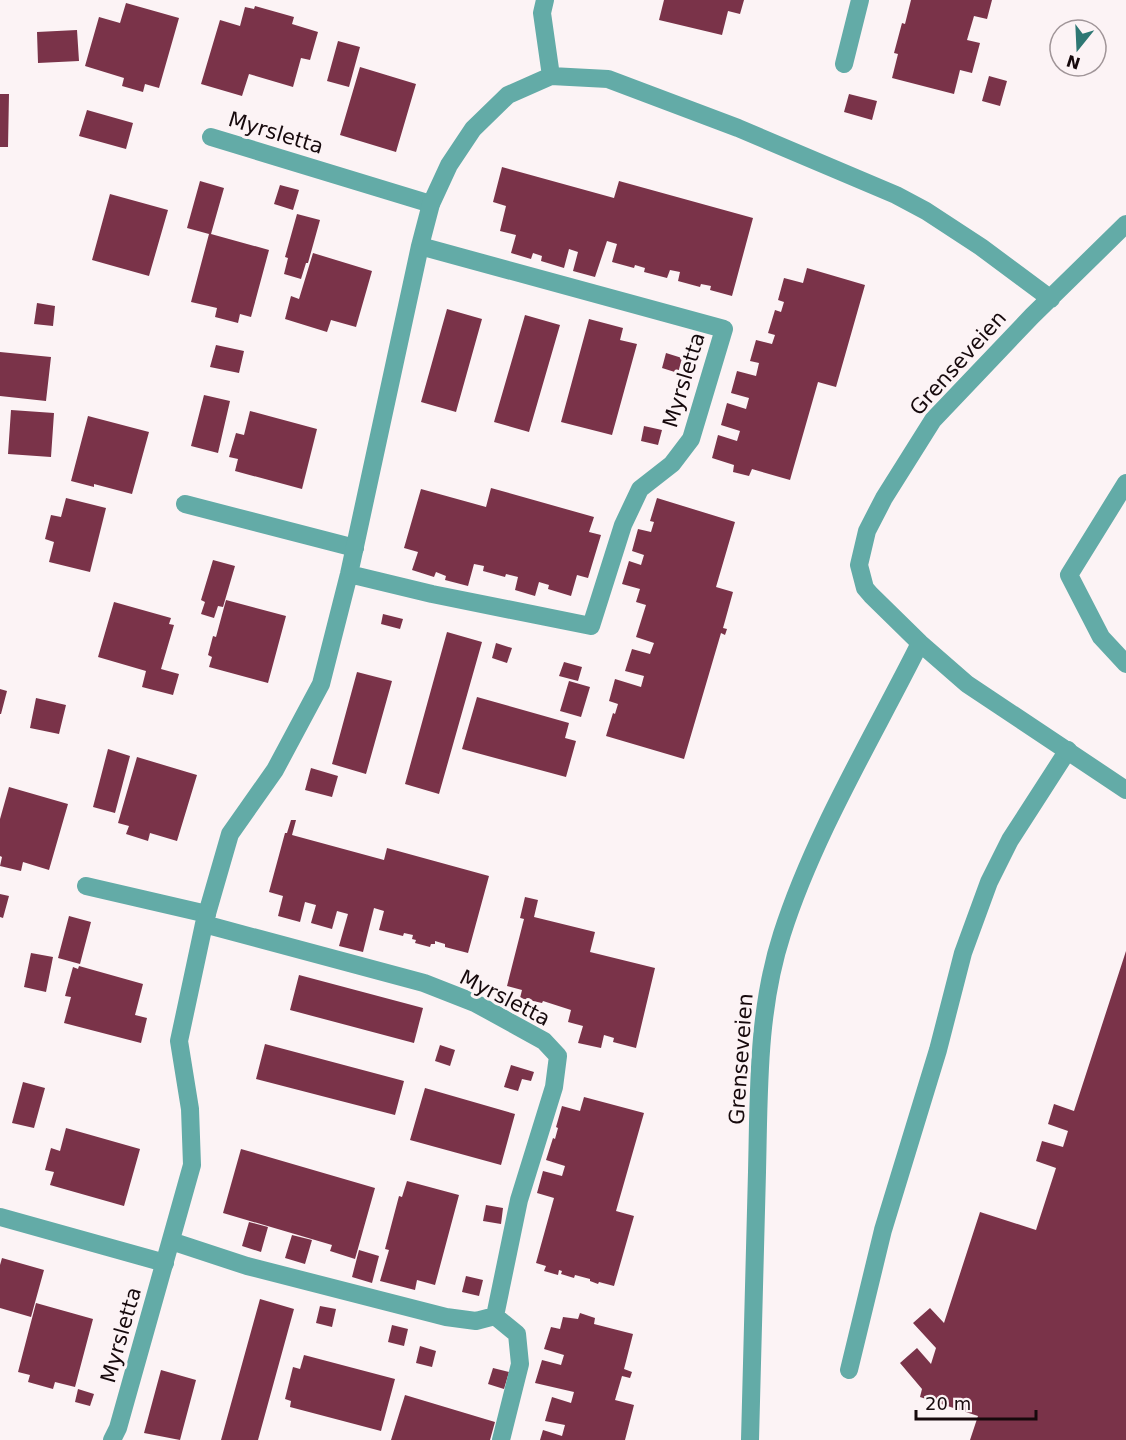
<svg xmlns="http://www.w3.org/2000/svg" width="1126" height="1440" viewBox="0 0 1126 1440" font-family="'DejaVu Sans',sans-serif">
	<rect width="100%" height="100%" fill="#fcf3f5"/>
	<path fill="#7a3349" d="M 664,0 L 744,0 L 740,14 L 728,11 L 722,35 L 659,20 Z
		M 911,0 L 992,0 L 987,19 L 974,16 L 967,40 L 980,43 L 972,73 L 960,70 L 954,94 L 892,78 L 898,54 L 894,53 L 902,23 L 905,24 Z
		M 126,3 L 179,18 L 159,88 L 145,84 L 143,92 L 122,86 L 124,78 L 85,66 L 99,17 L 120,23 Z
		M 255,6 L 294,17 L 292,24 L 318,32 L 310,60 L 301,58 L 293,87 L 249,74 L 242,96 L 201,84 L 220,20 L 240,26 L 245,7 L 254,9 Z
		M 77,30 L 79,61 L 38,63 L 37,32 Z
		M 338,41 L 360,47 L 349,87 L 327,81 Z
		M 360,67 L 416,84 L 396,152 L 340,135 Z
		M 989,76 L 1007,81 L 1000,106 L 982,101 Z
		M 0,94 L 9,94 L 8,147 L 0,147 Z
		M 849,94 L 877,101 L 872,120 L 844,112 Z
		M 87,110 L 133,123 L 126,149 L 79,136 Z
		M 502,167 L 614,198 L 619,181 L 753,218 L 732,296 L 710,290 L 711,286 L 701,284 L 700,287 L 678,281 L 680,272 L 670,270 L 667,278 L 644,272 L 645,268 L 635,265 L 634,268 L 612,262 L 617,244 L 607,241 L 595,277 L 573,271 L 578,252 L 569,249 L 564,268 L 541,261 L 542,256 L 533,253 L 531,259 L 511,253 L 516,235 L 500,231 L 506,206 L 493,202 Z
		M 200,181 L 224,188 L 211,234 L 269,250 L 251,317 L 240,314 L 238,323 L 215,317 L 217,308 L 191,302 L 209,234 L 187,228 Z
		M 280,185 L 299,190 L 293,210 L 274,204 Z
		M 110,194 L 168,210 L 149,276 L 92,260 Z
		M 297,214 L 320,220 L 308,263 L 306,263 L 301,279 L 284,274 L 288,258 L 285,257 Z
		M 313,253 L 372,271 L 356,327 L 331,320 L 327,332 L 285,319 L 291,296 L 299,299 Z
		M 807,268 L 865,285 L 836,387 L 818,382 L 790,480 L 752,469 L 749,476 L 733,472 L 734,465 L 712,458 L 718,435 L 737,441 L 740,431 L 721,425 L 727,403 L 746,409 L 749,398 L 731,393 L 737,371 L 756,376 L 759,363 L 750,361 L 756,340 L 772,344 L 775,335 L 768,333 L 775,310 L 781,312 L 784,302 L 778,300 L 784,278 L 803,283 Z
		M 37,303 L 55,306 L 53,326 L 34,324 Z
		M 447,309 L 482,319 L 456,412 L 421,402 Z
		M 525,315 L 560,325 L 529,432 L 494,422 Z
		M 589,319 L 623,328 L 620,340 L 637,344 L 612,435 L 561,422 Z
		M 216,345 L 244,351 L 239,373 L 210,367 Z
		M 0,352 L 51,357 L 46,401 L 0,396 Z
		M 666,353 L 682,358 L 678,373 L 662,368 Z
		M 204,395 L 230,401 L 218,453 L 191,446 Z
		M 11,410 L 54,413 L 51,457 L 8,454 Z
		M 250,411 L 317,429 L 302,489 L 235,471 L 238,459 L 229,457 L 236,433 L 244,435 Z
		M 88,416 L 149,432 L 132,494 L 94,484 L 94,487 L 71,481 Z
		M 644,426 L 662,430 L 658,445 L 641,441 Z
		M 491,488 L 594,517 L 589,532 L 601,535 L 588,578 L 577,575 L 571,596 L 548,589 L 549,585 L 539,582 L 535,596 L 515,590 L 518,577 L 506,574 L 505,577 L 483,571 L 484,566 L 474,564 L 468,586 L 445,580 L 446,576 L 436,572 L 434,577 L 412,570 L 418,552 L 404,548 L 421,489 L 486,507 Z
		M 66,498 L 106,508 L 90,572 L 49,562 L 54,542 L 45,539 L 51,515 L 61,517 Z
		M 657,498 L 735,522 L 716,587 L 733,592 L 723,628 L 727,629 L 725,635 L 721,633 L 684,759 L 606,736 L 613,713 L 615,714 L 618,704 L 609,701 L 615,679 L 641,687 L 644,676 L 625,671 L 632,649 L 650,654 L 654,643 L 636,637 L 646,605 L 636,602 L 640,589 L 622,584 L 629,561 L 641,565 L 644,555 L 632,551 L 638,529 L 651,532 L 654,522 L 650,521 Z
		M 213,560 L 235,566 L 223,607 L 218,606 L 214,618 L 201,614 L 205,602 L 201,600 Z
		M 226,600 L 286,616 L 268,683 L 209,667 L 212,657 L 208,655 L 213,636 L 216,637 Z
		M 114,602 L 171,618 L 169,624 L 174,625 L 161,669 L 179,674 L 173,695 L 142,687 L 146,671 L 98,657 Z
		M 383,614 L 403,619 L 400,629 L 381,624 Z
		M 447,632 L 482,642 L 439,794 L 405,784 Z
		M 496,643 L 512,648 L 507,663 L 492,658 Z
		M 564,662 L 582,667 L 578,681 L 559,676 Z
		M 357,672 L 392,681 L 366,774 L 332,764 Z
		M 569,681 L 590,687 L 581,717 L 560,711 Z
		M 0,689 L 7,691 L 1,714 L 0,714 Z
		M 477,697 L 569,723 L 565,738 L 576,741 L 566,777 L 462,749 Z
		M 36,698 L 66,705 L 59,734 L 30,728 Z
		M 108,749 L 130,756 L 115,813 L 93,807 Z
		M 137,757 L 197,775 L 177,841 L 150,833 L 148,841 L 126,834 L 129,826 L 118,823 Z
		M 311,768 L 338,776 L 332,797 L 305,790 Z
		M 9,787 L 68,804 L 49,870 L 23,862 L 21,871 L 0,866 L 2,857 L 0,856 L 0,819 Z
		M 291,820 L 296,820 L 292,835 L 384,860 L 387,848 L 489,876 L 468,953 L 445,947 L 445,944 L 435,941 L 435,944 L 431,944 L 430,947 L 415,943 L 416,940 L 412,939 L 413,935 L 404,933 L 403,936 L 379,930 L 384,911 L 374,908 L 363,952 L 339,946 L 348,914 L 337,911 L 332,929 L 311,923 L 316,905 L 305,902 L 300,922 L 278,916 L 283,896 L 269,892 L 285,833 L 287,833 Z
		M 0,894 L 9,896 L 3,918 L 0,917 Z
		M 525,897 L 538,900 L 534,917 L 595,932 L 590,952 L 655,968 L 636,1048 L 613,1042 L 614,1038 L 604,1035 L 601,1048 L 578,1043 L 583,1026 L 568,1022 L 571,1010 L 543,1001 L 542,1003 L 520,998 L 522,990 L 507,986 L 524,919 L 520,918 Z
		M 69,916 L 91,922 L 80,964 L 58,958 Z
		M 1126,951 L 1126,1440 L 970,1440 L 978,1416 L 920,1397 L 922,1389 L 900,1363 L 917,1348 L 931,1364 L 936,1348 L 913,1323 L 930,1308 L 944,1323 L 980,1212 L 1036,1230 L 1056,1168 L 1036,1161 L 1042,1141 L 1063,1147 L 1068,1131 L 1048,1124 L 1054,1104 L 1074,1111 Z
		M 31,953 L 53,957 L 46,992 L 24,987 Z
		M 79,966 L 143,984 L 135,1015 L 147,1018 L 141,1043 L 64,1023 L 71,997 L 65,996 L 73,967 L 78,969 Z
		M 299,975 L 423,1008 L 414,1043 L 290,1010 Z
		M 265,1044 L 404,1081 L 395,1115 L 256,1079 Z
		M 440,1045 L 455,1050 L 450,1066 L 435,1061 Z
		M 511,1065 L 534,1072 L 531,1081 L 522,1079 L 518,1091 L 504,1087 Z
		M 23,1082 L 45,1088 L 34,1128 L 12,1123 Z
		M 425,1088 L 515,1114 L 501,1165 L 410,1140 Z
		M 584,1097 L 644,1113 L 616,1211 L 634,1216 L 614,1286 L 599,1282 L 598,1284 L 590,1281 L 590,1279 L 575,1275 L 574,1278 L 561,1274 L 562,1271 L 559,1270 L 558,1275 L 544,1271 L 546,1266 L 536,1263 L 554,1198 L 537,1193 L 543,1171 L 562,1176 L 565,1166 L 546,1160 L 553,1138 L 555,1139 L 558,1128 L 556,1127 L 562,1106 L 580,1111 Z
		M 66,1128 L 140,1149 L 124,1206 L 50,1185 L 54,1172 L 45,1170 L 51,1148 L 60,1151 Z
		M 241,1149 L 375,1188 L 355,1259 L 330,1251 L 332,1245 L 223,1213 Z
		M 407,1181 L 459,1195 L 435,1285 L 417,1280 L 415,1290 L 380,1281 L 389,1250 L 385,1249 L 399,1196 L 402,1197 Z
		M 486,1205 L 503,1208 L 501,1224 L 483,1221 Z
		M 249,1222 L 268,1227 L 261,1252 L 242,1246 Z
		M 292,1235 L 312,1240 L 305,1264 L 285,1258 Z
		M 359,1250 L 379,1256 L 372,1283 L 352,1277 Z
		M 2,1258 L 44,1270 L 31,1317 L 0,1308 L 0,1265 Z
		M 466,1276 L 483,1280 L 479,1296 L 462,1292 Z
		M 260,1299 L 294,1309 L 258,1440 L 221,1440 Z
		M 36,1303 L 93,1319 L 75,1387 L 55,1382 L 53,1389 L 28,1382 L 30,1375 L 18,1372 Z
		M 320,1306 L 336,1309 L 332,1327 L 316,1323 Z
		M 580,1313 L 595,1318 L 594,1324 L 633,1334 L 624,1369 L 632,1372 L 630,1378 L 622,1376 L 615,1400 L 634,1405 L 625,1440 L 540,1440 L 543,1430 L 562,1436 L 565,1425 L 545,1421 L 552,1397 L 571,1403 L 574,1392 L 535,1383 L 542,1360 L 561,1365 L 564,1355 L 544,1349 L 551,1327 L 560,1329 L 563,1317 L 578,1319 Z
		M 392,1325 L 408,1329 L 404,1346 L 388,1342 Z
		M 420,1346 L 436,1351 L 432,1367 L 416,1363 Z
		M 304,1355 L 395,1379 L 381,1431 L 290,1407 L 291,1401 L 285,1399 L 293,1367 L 300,1369 Z
		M 493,1368 L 509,1372 L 504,1389 L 488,1384 Z
		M 161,1370 L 196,1380 L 180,1440 L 144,1433 Z
		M 78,1389 L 94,1394 L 90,1406 L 75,1402 Z
		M 405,1395 L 495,1422 L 490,1440 L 391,1440 Z"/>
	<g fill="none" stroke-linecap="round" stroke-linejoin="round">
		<path stroke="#63aba7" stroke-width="18" d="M 844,64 L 860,0
			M 211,137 L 431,204
			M 1126,483 L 1069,575 L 1101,637 L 1126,664
			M 185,504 L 355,548
			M 86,886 L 207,914
			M 0,1217 L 165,1263
			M 849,1370 L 883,1230 L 938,1050 L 963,953 L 989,882 L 1010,840 L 1068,750"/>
		<path stroke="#63aba7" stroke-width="18" d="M 545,0 L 542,13 L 551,76
			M 1126,224 L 1032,316 L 933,420 L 884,498 L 867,531 L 859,565 L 865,588 L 871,595 L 920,643 L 967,684 L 1126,790
			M 349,574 L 432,594 L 591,626 L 623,525 L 640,489 L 672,464 L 691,439 L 724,329 L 420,246
			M 171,1241 L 247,1266 L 446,1317 L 476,1321 L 495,1316 L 519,1200 L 554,1087 L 558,1056 L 544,1041 L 475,1003 L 424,983 L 204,924
			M 495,1316 L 517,1334 L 520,1364 L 501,1440
			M 112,1440 L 118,1428 L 192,1165 L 190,1109 L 179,1041 L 204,924 L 230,834 L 275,770 L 321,684 L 349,574 L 420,246 L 431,204 L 449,165 L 473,129 L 508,95 L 551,76 L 608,79 L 738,128 L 896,195 L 926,211 L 981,247 L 1051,299
			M 750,1440 C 752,1351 754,1262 757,1172 C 759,1092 757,1011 782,934 C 814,834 873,737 920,643"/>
	</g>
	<g text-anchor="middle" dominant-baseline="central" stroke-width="6" stroke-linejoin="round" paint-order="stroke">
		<g font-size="21" fill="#16090c" stroke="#fcf3f5">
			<text transform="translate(276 133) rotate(17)">Myrsletta</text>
			<text transform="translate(958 363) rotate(-48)">Grenseveien</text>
			<text transform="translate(684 380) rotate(-73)">Myrsletta</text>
			<text transform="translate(505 998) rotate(27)">Myrsletta</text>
			<text transform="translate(741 1059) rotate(-86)">Grenseveien</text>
			<text transform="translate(121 1335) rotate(-74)">Myrsletta</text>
		</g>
	</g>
	<g transform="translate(1078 48) rotate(198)"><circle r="28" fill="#fcf3f5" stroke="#a09598" stroke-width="1.5"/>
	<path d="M0-4.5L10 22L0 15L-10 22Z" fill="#2e7773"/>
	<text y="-9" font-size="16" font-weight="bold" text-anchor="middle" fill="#16090c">N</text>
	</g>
	<path d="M916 1410v9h120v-9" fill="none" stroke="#16090c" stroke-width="3"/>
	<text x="925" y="1410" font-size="18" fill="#16090c" stroke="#fcf3f5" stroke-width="4.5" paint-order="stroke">20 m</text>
</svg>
